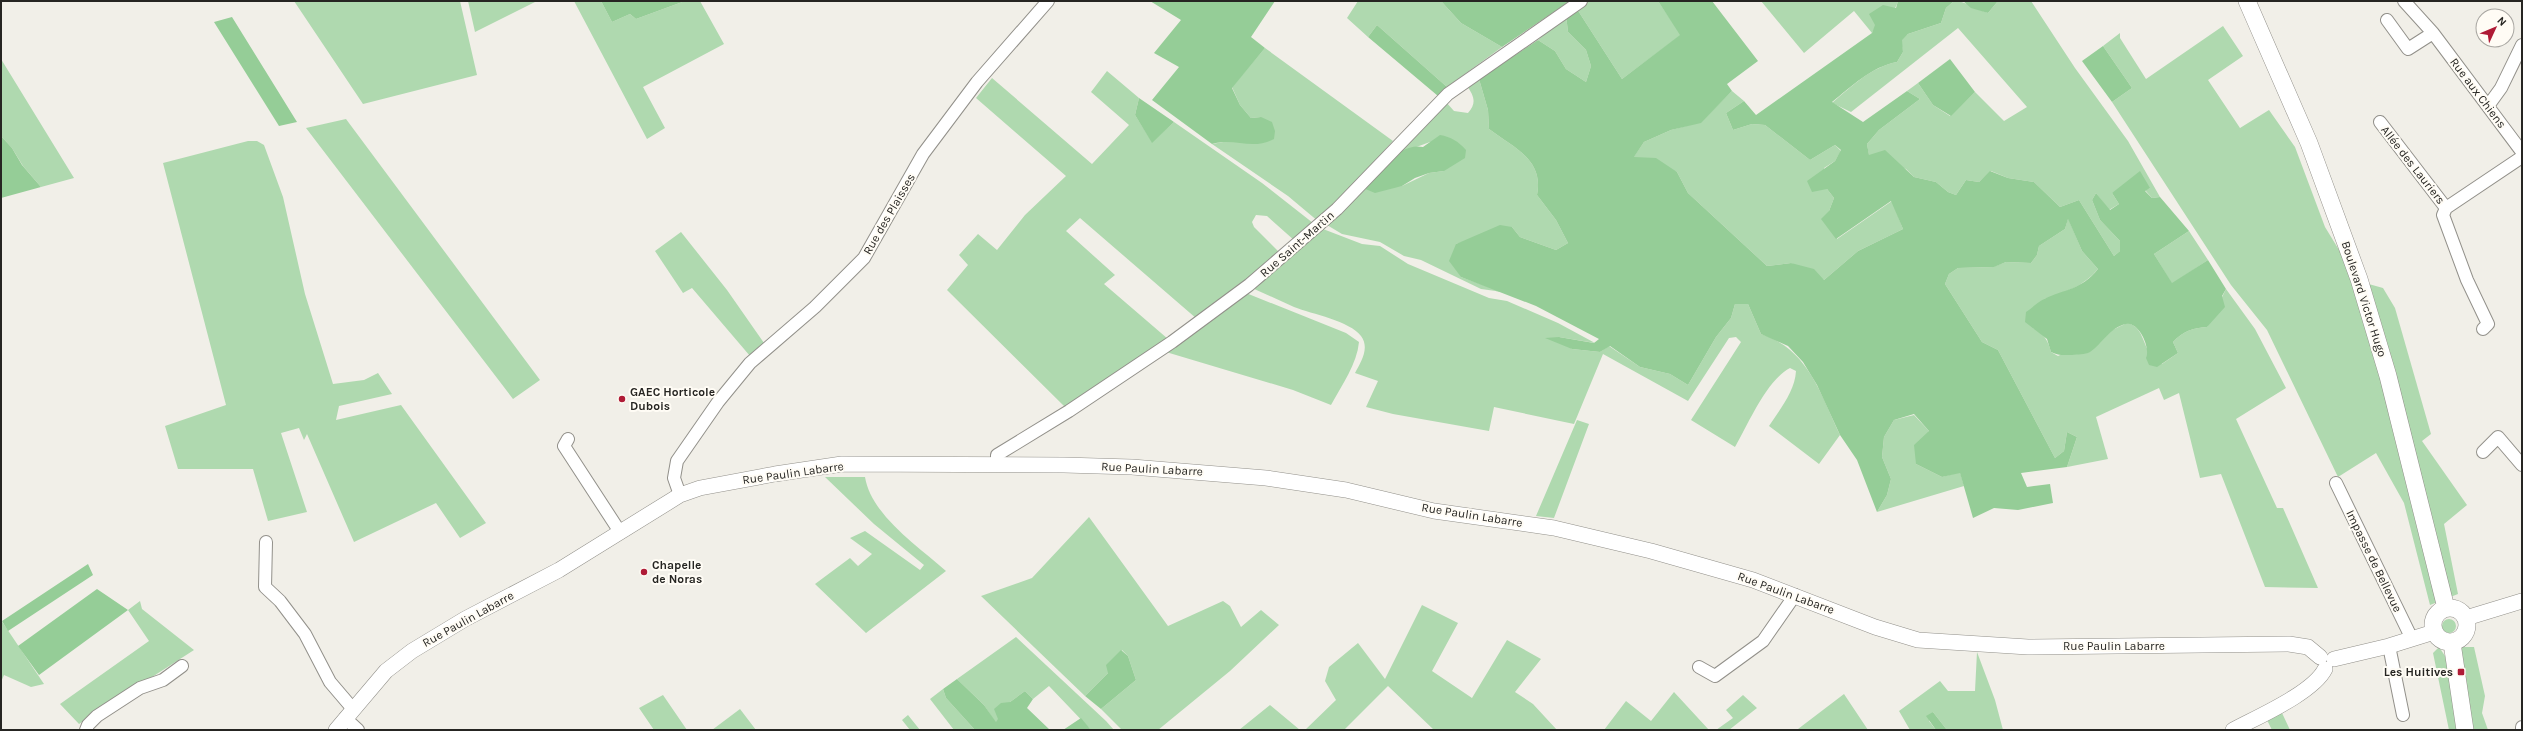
<svg xmlns="http://www.w3.org/2000/svg" width="2523" height="731" viewBox="0 0 2523 731" font-family="Karla,sans-serif">
	<rect width="100%" height="100%" fill="#f1efe8"/>
	<path fill="#afd9af" d="M 294,1 L 460,1 L 477,75 L 363,104 Z
		M 468,1 L 537,1 L 475,32 Z
		M 574,1 L 601,1 L 612,22 L 630,14 L 636,19 L 685,1 L 700,1 L 724,44 L 643,87 L 665,128 L 647,139 Z
		M 1358,1 L 1441,1 L 1461,23 L 1502,47 L 1447,87 L 1377,25 L 1368,37 L 1347,18 Z
		M 1589,1 L 1658,1 L 1681,35 L 1622,79 L 1577,9 Z
		M 1761,1 L 1898,1 C 1895,15 1878,20 1872,33 L 1854,11 L 1804,53 Z
		M 1954,1 C 1965,1 1976,9 1988,13 L 1998,1 L 2031,1 L 2075,68 L 2128,141 L 2160,197 L 2152,198 L 2145,190 L 2150,188 L 2112,193 L 2119,204 L 2109,210 L 2096,193 L 2092,200 L 2100,220 L 2120,241 L 2120,251 L 2114,256 L 2079,200 L 2060,207 L 2034,182 L 2008,178 L 1991,171 L 1979,182 L 1966,180 L 1956,195 L 1948,192 L 1936,182 L 1914,177 L 1906,169 L 1869,156 L 1867,144 L 1879,130 L 1920,99 L 1907,91 L 1918,83 L 1933,105 L 1950,116 L 1975,92 L 2004,121 L 2027,107 L 1958,28 L 1851,112 L 1832,103 C 1852,86 1871,67 1897,62 L 1903,52 L 1901,40 L 1908,34 L 1941,23 L 1946,8 Z
		M 1566,15 L 1568,32 L 1586,50 L 1591,66 L 1586,82 L 1566,69 L 1555,51 L 1538,40 Z
		M 2223,26 L 2243,56 L 2208,80 L 2240,128 L 2269,110 L 2295,147 L 2325,227 L 2358,281 L 2383,288 L 2395,308 L 2431,434 L 2422,441 L 2467,505 L 2444,524 L 2458,594 L 2430,605 L 2404,503 L 2376,453 L 2338,477 L 2267,330 L 2231,285 L 2112,102 L 2132,88 L 2103,46 L 2120,33 L 2120,38 L 2146,79 Z
		M 1265,48 L 1393,141 L 1319,222 L 1288,196 L 1212,144 L 1229,141 L 1261,117 L 1251,118 L 1240,105 L 1232,87 Z
		M 1,59 L 74,178 L 41,187 L 23,166 L 12,148 L 1,136 Z
		M 1107,71 L 1139,98 L 1135,115 L 1152,142 L 1174,122 L 1262,183 L 1313,223 L 1295,241 L 1267,216 L 1256,215 L 1252,222 L 1254,227 L 1280,253 L 1197,319 L 1080,218 L 1066,231 L 1115,275 L 1104,284 L 1168,339 L 1066,408 L 947,290 L 968,265 L 959,255 L 978,234 L 997,250 L 1025,215 L 1066,176 L 976,98 L 992,78 L 1092,164 L 1129,125 L 1091,92 Z
		M 1479,79 L 1488,110 L 1489,129 C 1514,148 1544,159 1537,195 L 1556,220 L 1568,243 L 1556,250 L 1520,237 L 1512,227 L 1456,244 L 1461,277 L 1503,292 L 1481,289 L 1421,260 L 1404,256 L 1380,242 L 1342,234 L 1327,225 L 1363,188 L 1402,186 L 1429,173 L 1444,171 L 1430,142 L 1397,154 L 1446,102 L 1454,111 L 1468,113 C 1477,103 1474,96 1467,86 Z
		M 1732,91 L 1744,101 L 1726,113 L 1733,130 L 1752,124 L 1765,125 L 1810,160 L 1835,145 L 1841,151 L 1835,161 L 1824,168 L 1827,189 L 1834,198 L 1829,211 L 1837,239 L 1892,201 L 1903,229 L 1858,251 L 1824,280 L 1791,263 L 1767,266 L 1688,193 L 1677,172 L 1633,158 L 1644,142 L 1671,130 L 1701,122 Z
		M 346,119 L 540,380 L 513,399 L 306,128 Z
		M 248,141 L 257,141 L 264,145 L 283,197 L 305,294 L 333,384 L 364,380 L 378,373 L 392,394 L 339,406 L 336,420 L 401,405 L 486,523 L 460,538 L 436,503 L 354,542 L 307,434 L 304,440 L 299,428 L 281,433 L 307,512 L 268,521 L 253,469 L 178,469 L 165,426 L 226,405 L 163,163 Z
		M 2068,218 L 2082,251 L 2098,269 C 2084,286 2064,293 2044,299 L 2033,328 C 2044,334 2048,340 2051,352 L 2058,356 L 2127,323 C 2143,326 2143,345 2150,353 C 2153,357 2159,360 2162,364 L 2178,353 L 2173,342 C 2183,331 2193,328 2207,327 L 2226,289 L 2255,329 L 2286,388 L 2236,419 L 2277,508 L 2283,508 L 2318,588 L 2265,587 L 2221,474 L 2200,478 L 2179,393 L 2164,400 L 2159,388 L 2096,417 L 2108,459 L 2067,467 L 2077,437 L 2067,432 L 2064,451 L 2055,458 L 1998,350 L 1982,342 L 1945,284 L 1949,274 L 1958,268 L 1993,267 L 2006,262 L 2031,263 L 2037,255 L 2039,246 L 2065,229 Z
		M 1323,229 L 1362,244 L 1380,246 L 1408,264 L 1489,298 L 1507,301 L 1558,323 L 1595,343 L 1559,337 L 1572,349 L 1600,352 L 1609,346 L 1640,367 L 1670,374 L 1688,385 L 1716,337 L 1731,318 L 1735,304 L 1748,304 L 1761,334 C 1808,349 1820,393 1840,435 L 1819,464 L 1769,426 C 1780,409 1795,391 1796,371 L 1790,368 C 1766,381 1749,423 1735,447 L 1691,420 L 1741,342 L 1736,337 L 1729,338 L 1688,401 L 1603,354 L 1574,424 L 1494,407 L 1489,431 L 1393,414 L 1366,407 L 1378,381 L 1355,373 C 1361,362 1370,348 1361,336 C 1350,321 1312,314 1294,307 C 1280,301 1266,294 1252,288 Z
		M 2189,231 L 2208,260 L 2172,284 L 2154,254 Z
		M 681,232 L 727,290 L 764,343 L 750,356 L 692,288 L 683,293 L 655,251 Z
		M 1246,293 L 1346,333 L 1359,342 C 1357,364 1342,385 1331,405 L 1293,390 L 1166,352 Z
		M 1914,415 L 1929,431 L 1916,464 L 1942,477 L 1960,472 L 1964,486 L 1877,512 L 1887,495 L 1891,479 L 1882,457 L 1884,437 L 1894,420 Z
		M 1577,420 L 1589,424 L 1554,518 L 1536,516 Z
		M 825,477 L 865,477 C 871,515 918,546 946,571 L 866,633 L 815,584 L 850,558 L 858,566 L 872,554 L 850,538 L 865,531 L 920,570 L 924,565 L 874,524 Z
		M 1089,517 L 1168,626 L 1223,601 L 1230,606 L 1241,627 L 1261,610 L 1279,625 L 1230,671 L 1158,730 L 1122,730 L 1101,709 L 1136,680 L 1128,656 L 1122,650 L 1108,673 L 1085,696 L 981,596 L 1032,578 Z
		M 140,601 L 142,609 L 194,650 L 79,724 L 60,704 L 149,641 L 128,610 Z
		M 1422,605 L 1458,623 L 1432,671 L 1472,698 L 1507,640 L 1541,659 L 1515,692 L 1533,704 L 1557,730 L 1434,730 L 1388,686 L 1344,730 L 1305,730 L 1336,700 L 1325,681 L 1329,667 L 1358,643 L 1385,679 Z
		M2442 626a7 7 0 1 1 14 0a7 7 0 1 1-14 0Z
		M 1,620 L 44,684 L 31,687 L 4,675 L 1,682 Z
		M 1016,637 L 1106,721 L 1114,730 L 1091,730 L 1049,686 L 1033,699 L 1025,691 L 1010,702 L 996,723 L 984,705 L 957,679 Z
		M 2439,647 L 2447,659 L 2461,730 L 2449,730 L 2433,653 Z
		M 2462,647 L 2474,647 L 2485,696 L 2482,713 L 2488,730 L 2471,730 L 2459,654 Z
		M 1977,652 L 1995,700 L 2003,730 L 1947,730 L 1933,712 L 1929,721 L 1936,730 L 1910,730 L 1899,711 L 1940,681 L 1948,691 L 1975,691 Z
		M 943,689 L 946,698 L 975,730 L 954,730 L 930,699 Z
		M 1674,692 L 1709,730 L 1604,730 L 1626,701 L 1651,721 Z
		M 1844,694 L 1868,730 L 1799,730 L 1798,729 Z
		M 663,695 L 687,730 L 654,730 L 639,708 Z
		M 1743,695 L 1757,708 L 1729,730 L 1716,730 L 1733,718 L 1726,710 Z
		M 1270,705 L 1300,730 L 1239,730 Z
		M 740,709 L 756,730 L 712,730 Z
		M 2282,713 L 2290,730 L 2272,730 L 2267,720 Z
		M 908,715 L 920,730 L 910,730 L 902,720 Z"/>
	<path fill="#95cd97" d="M 601,1 L 685,1 L 636,19 L 630,14 L 612,22 Z
		M 1150,1 L 1275,1 L 1251,37 L 1265,48 L 1232,88 L 1240,105 L 1251,118 L 1261,117 L 1272,122 L 1275,131 L 1274,139 C 1251,151 1235,137 1212,144 L 1152,100 L 1179,67 L 1154,53 L 1181,20 Z
		M 1441,1 L 1570,1 L 1502,47 L 1461,23 Z
		M 1658,1 L 1712,1 L 1758,61 L 1727,84 L 1732,91 L 1701,123 L 1671,130 L 1644,142 L 1634,157 L 1656,158 L 1677,172 L 1688,193 L 1767,266 L 1791,263 L 1814,269 L 1824,280 L 1858,251 L 1903,229 L 1891,201 L 1836,239 L 1821,219 L 1829,211 L 1834,198 L 1827,189 L 1812,192 L 1807,181 L 1835,161 L 1841,150 L 1835,145 L 1810,160 L 1765,125 L 1752,124 L 1733,130 L 1726,113 L 1744,101 L 1756,115 L 1872,33 L 1875,25 L 1869,14 L 1883,5 L 1896,8 L 1898,1 L 1954,1 L 1946,8 L 1941,23 L 1908,34 L 1902,40 L 1903,52 L 1897,62 C 1871,67 1852,86 1832,102 L 1863,122 L 1907,91 L 1920,99 L 1879,130 L 1867,144 L 1869,155 L 1885,150 L 1914,177 L 1936,182 L 1948,192 L 1956,195 L 1966,180 L 1979,182 L 1990,171 L 2008,178 L 2034,182 L 2060,207 L 2079,200 L 2114,256 L 2120,251 L 2120,241 L 2100,220 L 2092,200 L 2096,193 L 2110,210 L 2119,204 L 2112,193 L 2140,171 L 2150,188 L 2145,191 L 2152,198 L 2160,197 L 2189,231 L 2154,254 L 2172,283 L 2208,260 L 2226,289 L 2222,296 L 2225,307 L 2207,327 C 2193,328 2183,331 2173,342 L 2178,353 L 2157,367 L 2149,365 L 2146,358 C 2151,347 2138,321 2126,324 C 2109,328 2103,343 2090,352 C 2085,355 2077,354 2072,355 C 2063,355 2059,356 2051,352 L 2047,339 L 2025,322 L 2026,312 C 2032,308 2038,302 2044,299 C 2065,289 2081,290 2098,269 L 2082,251 L 2068,219 L 2065,229 L 2039,246 L 2037,255 L 2031,263 L 2006,262 L 1994,267 L 1958,268 L 1949,274 L 1945,284 L 1982,342 L 1998,350 L 2055,458 L 2064,451 L 2067,432 L 2077,437 L 2067,467 L 2021,473 L 2027,487 L 2050,484 L 2053,503 L 2018,510 L 1994,508 L 1973,518 L 1960,473 L 1942,477 L 1916,464 L 1914,445 L 1929,431 L 1914,414 L 1894,420 L 1884,437 L 1882,457 L 1891,479 L 1887,495 L 1877,512 L 1857,460 L 1840,435 L 1817,385 L 1803,362 L 1788,346 L 1761,334 L 1748,304 L 1735,304 L 1731,318 L 1716,337 L 1688,385 L 1670,374 L 1640,367 L 1610,346 L 1600,352 L 1572,349 L 1545,338 L 1559,337 L 1594,343 L 1599,339 L 1536,306 L 1461,277 L 1449,261 L 1456,244 L 1500,225 L 1512,227 L 1520,237 L 1556,250 L 1568,243 L 1556,220 L 1537,195 C 1544,159 1514,148 1489,129 L 1488,110 L 1479,79 L 1538,40 L 1555,51 L 1566,69 L 1586,82 L 1591,66 L 1586,50 L 1568,32 L 1566,15 L 1577,9 L 1622,79 L 1680,35 Z
		M 1963,1 L 1998,1 L 1988,13 L 1971,8 Z
		M 232,17 L 297,122 L 279,126 L 214,22 Z
		M 1377,25 L 1447,87 L 1438,96 L 1368,37 Z
		M 2103,46 L 2132,88 L 2112,102 L 2082,61 Z
		M 1950,59 L 1975,92 L 1951,116 L 1933,105 L 1918,83 Z
		M 1139,98 L 1174,122 L 1152,143 L 1135,115 Z
		M 1440,135 C 1451,137 1458,141 1466,150 L 1465,158 L 1444,171 L 1429,173 L 1415,178 L 1402,186 L 1375,193 L 1363,188 C 1379,172 1399,142 1423,147 Z
		M 1,136 L 12,148 L 22,165 L 41,187 L 1,198 Z
		M 88,564 L 93,575 L 8,631 L 2,621 Z
		M 97,589 L 128,610 L 39,675 L 18,646 Z
		M 1121,650 L 1128,656 L 1136,680 L 1101,709 L 1085,696 L 1108,673 L 1106,665 Z
		M 957,679 L 984,705 L 996,722 L 998,719 L 994,709 L 1001,703 L 1010,702 L 1025,691 L 1033,699 L 1027,708 L 1050,730 L 975,730 L 946,698 L 943,689 Z
		M 1933,712 L 1947,730 L 1936,730 L 1926,716 Z
		M 1081,718 L 1091,730 L 1063,730 Z"/>
	<g fill="none" stroke-linecap="round" stroke-linejoin="round">
		<g stroke="#92908a" stroke-width="14">
			<path id="minor" d="M 2404,1 L 2433,33 L 2522,152
				M 2387,20 L 2408,49 L 2433,33
				M 2488,106 L 2501,88 L 2522,45
				M 2380,122 L 2446,208
				M 2483,329 L 2488,324 L 2467,280 L 2443,215 L 2446,208 L 2522,157
				M 568,439 L 564,446 L 620,532
				M 2483,452 L 2498,437 L 2522,465
				M 997,464 L 997,455 L 1069,411 L 1172,342 L 1249,285 L 1337,209 L 1448,94 L 1581,1
				M 2336,483 L 2412,639
				M 680,495 L 674,478 L 677,461 L 718,402 L 750,363 L 815,307 L 864,258 L 923,154 L 977,82 L 1048,1
				M 266,542 L 265,587 L 280,601 L 305,634 L 330,682 L 353,709
				M 2389,646 L 2403,715
				M 1699,667 L 1715,676 L 1763,641 L 1795,595
				M 345,718 L 358,730
				M 86,730 L 88,725 L 97,716 L 140,688 L 163,680 L 182,666
				M 2522,730 L 2522,727"/>
		</g>
		<g stroke="#92908a" stroke-width="16">
			<path id="tertiary" d="M 2466,618 L 2522,601
				M 2334,659 L 2389,646 L 2434,632
				M 336,730 L 386,671 L 412,651 L 465,619 L 559,570 L 680,495 L 700,488 L 775,474 L 842,464 L 1064,465 L 1132,467 L 1266,478 L 1346,490 L 1434,511 L 1554,528 L 1651,551 L 1753,580 L 1875,627 L 1918,640 L 2028,647 L 2289,644 L 2308,647 L 2320,657
				M 2233,730 C 2257,717 2313,693 2325,669"/>
		</g>
		<g stroke="#92908a" stroke-width="18">
			<path id="secondary" d="M 2247,1 L 2309,143 L 2359,279 L 2388,376 L 2446,608
				M2433 625a17 17 0 1 1 34 0a17 17 0 1 1-34 0Z
				M 2452,643 L 2465,730"/>
		</g>
		<use href="#minor" stroke="#fff" stroke-width="12"/>
		<use href="#tertiary" stroke="#fff" stroke-width="15"/>
		<use href="#secondary" stroke="#fff" stroke-width="17"/>
	</g>
	<g fill="#af1b36" stroke="#fffcf5" stroke-width="1.5">
		<circle cx="622" cy="399" r="4"/>
		<circle cx="644" cy="572" r="4"/>
		<rect x="2457" y="668" width="8" height="8" rx="2"/>
	</g>
	<g text-anchor="middle" dominant-baseline="central" stroke-width="4" stroke-linejoin="round" paint-order="stroke">
		<g font-size="12" fill="#262522" stroke="#fffcf5">
			<text transform="translate(2478 93) rotate(53)">Rue aux Chiens</text>
			<text transform="translate(2413 165) rotate(52)">Allée des Lauriers</text>
			<text transform="translate(889 214) rotate(-60)">Rue des Plaisses</text>
			<text transform="translate(1297 244) rotate(-41)">Rue Saint-Martin</text>
			<text transform="translate(2364 299) rotate(72)">Boulevard Victor Hugo</text>
			<text transform="translate(1152 469) rotate(3)">Rue Paulin Labarre</text>
			<text transform="translate(793 473) rotate(-8)">Rue Paulin Labarre</text>
			<text transform="translate(1472 515) rotate(9)">Rue Paulin Labarre</text>
			<text transform="translate(2374 561) rotate(64)">Impasse de Bellevue</text>
			<text transform="translate(1786 593) rotate(20)">Rue Paulin Labarre</text>
			<text transform="translate(468 619) rotate(-29)">Rue Paulin Labarre</text>
			<text x="2114" y="646">Rue Paulin Labarre</text>
		</g>
		<g font-size="12" font-weight="bold" fill="#262522" stroke="#fffcf5" text-anchor="start">
			<text x="630" y="392">GAEC Horticole<tspan x="630" dy="14">Dubois</tspan></text>
			<text x="652" y="565">Chapelle<tspan x="652" dy="14">de Noras</tspan></text>
			<text x="2453" y="672" text-anchor="end">Les Huitives</text>
		</g>
	</g>
	<rect width="2523" height="731" fill="none" stroke="#262522" stroke-width="4"/>
	<g transform="translate(2495 28) rotate(46)"><circle r="19" fill="#fffcf5" stroke="#a8a6a1"/>
	<path d="M0-3L7 15L0 10L-7 15Z" fill="#af1b36"/>
	<text y="-6" font-size="11" font-weight="bold" text-anchor="middle" fill="#262522">N</text>
	</g>
</svg>
